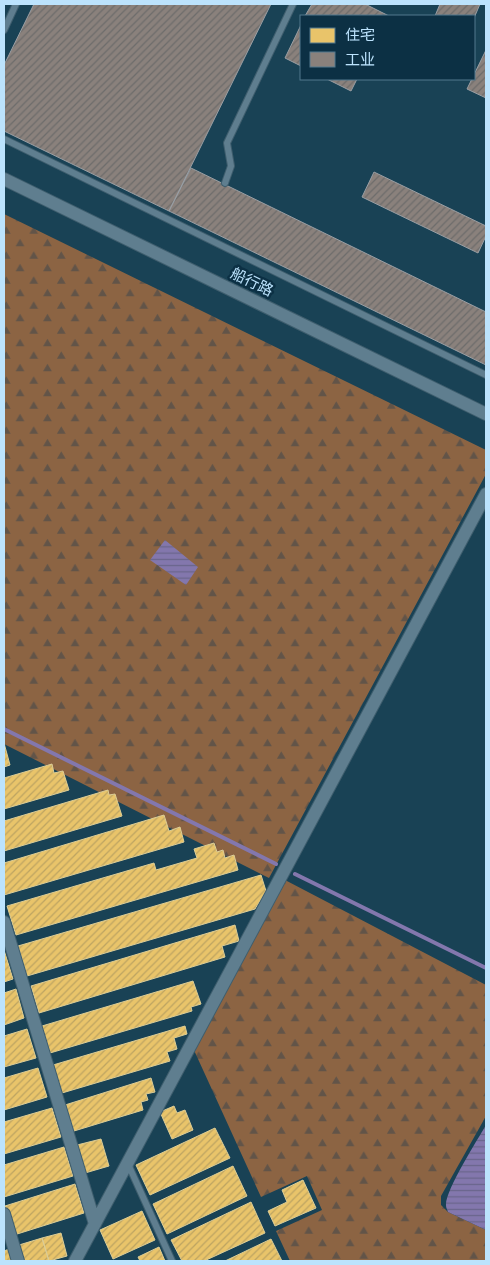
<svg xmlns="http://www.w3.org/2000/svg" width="490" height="1265" viewBox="0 0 490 1265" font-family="'Nunito Sans','Noto Sans SC',sans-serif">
	<defs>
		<pattern id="forest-firs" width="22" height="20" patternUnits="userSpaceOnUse" patternTransform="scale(1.25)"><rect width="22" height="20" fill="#8c6443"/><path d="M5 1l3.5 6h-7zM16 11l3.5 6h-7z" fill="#625448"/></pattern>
		<pattern id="water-rules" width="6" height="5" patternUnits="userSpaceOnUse" patternTransform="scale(1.25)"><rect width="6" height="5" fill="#8377ad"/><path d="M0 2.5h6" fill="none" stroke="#69658b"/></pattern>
		<pattern id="homes-hatch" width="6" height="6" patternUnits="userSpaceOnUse" patternTransform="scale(1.25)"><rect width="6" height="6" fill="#e9c46a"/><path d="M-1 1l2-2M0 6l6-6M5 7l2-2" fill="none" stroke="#bda462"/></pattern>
		<pattern id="industry-hatch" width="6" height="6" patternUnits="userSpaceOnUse" patternTransform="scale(1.25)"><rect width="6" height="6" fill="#8a817c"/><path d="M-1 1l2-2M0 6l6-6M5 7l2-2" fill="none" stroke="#6d6c6b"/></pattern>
	</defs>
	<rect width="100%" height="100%" fill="#194255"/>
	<path fill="url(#forest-firs)" d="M 4,214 L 486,450 L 486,474 L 269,878 L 4,744 Z
		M 285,880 L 486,985 L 486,1116 L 441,1196 L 441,1205 L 448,1212 L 486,1230 L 486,1261 L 290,1261 L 276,1231 L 322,1210 L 307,1176 L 261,1197 L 193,1048 Z"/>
	<path fill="url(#water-rules)" d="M 165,540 L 198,567 L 186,585 L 150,560 Z
		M 486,1125 L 486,1230 L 448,1212 C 447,1209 446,1208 446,1205 C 445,1191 478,1139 486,1125 Z"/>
	<path fill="url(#homes-hatch)" stroke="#dccd96" d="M 4,743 L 10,765 L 4,767 Z
		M 52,764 L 54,773 L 63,771 L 69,790 L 4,809 L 4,778 Z
		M 108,790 L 109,795 L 115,794 L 122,816 L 4,851 L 4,821 Z
		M 164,815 L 169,831 L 180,827 L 184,842 L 4,895 L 4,863 Z
		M 214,843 L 217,852 L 223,850 L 225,858 L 234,855 L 238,870 L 16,935 L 7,906 L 154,863 L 156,870 L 197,858 L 194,849 Z
		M 261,875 L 266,891 L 255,909 L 27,976 L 18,946 Z
		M 235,925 L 239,941 L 222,946 L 225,957 L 39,1013 L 31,986 Z
		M 4,950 L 13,979 L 4,982 Z
		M 193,981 L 201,1004 L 191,1007 L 192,1011 L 50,1053 L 42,1026 Z
		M 16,989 L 24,1018 L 4,1025 L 4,993 Z
		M 185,1026 L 187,1034 L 174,1038 L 177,1049 L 167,1052 L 170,1061 L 62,1093 L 53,1065 Z
		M 27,1029 L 36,1058 L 4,1067 L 4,1036 Z
		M 38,1068 L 47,1097 L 4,1110 L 4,1078 Z
		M 151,1078 L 155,1092 L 146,1094 L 148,1100 L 141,1102 L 143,1110 L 74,1131 L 65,1105 Z
		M 174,1106 L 177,1113 L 185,1110 L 193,1130 L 172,1139 L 160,1112 Z
		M 52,1108 L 61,1137 L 4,1154 L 4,1122 Z
		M 215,1128 L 230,1158 L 150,1195 L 136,1165 Z
		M 101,1139 L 109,1166 L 85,1173 L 77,1145 Z
		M 64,1147 L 73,1176 L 4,1197 L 4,1165 Z
		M 233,1166 L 247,1196 L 167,1234 L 153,1204 Z
		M 303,1180 L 316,1208 L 275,1226 L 268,1211 L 287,1202 L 282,1190 Z
		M 75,1184 L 84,1213 L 14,1235 L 5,1206 Z
		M 251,1202 L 265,1233 L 204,1261 L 182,1261 L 171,1240 Z
		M 142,1211 L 155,1240 L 113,1259 L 100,1230 Z
		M 61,1233 L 67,1256 L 49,1261 L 42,1238 Z
		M 42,1238 L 49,1261 L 24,1261 L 19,1245 Z
		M 271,1239 L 282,1261 L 225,1261 Z
		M 159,1247 L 165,1261 L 140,1261 L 138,1257 Z
		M 9,1249 L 12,1261 L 4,1261 L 4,1251 Z"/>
	<path fill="url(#industry-hatch)" stroke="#999ea3" d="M 34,4 L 271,4 L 169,211 L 4,131 L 4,65 Z
		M 312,4 L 365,4 L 389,16 L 305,16 Z
		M 440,4 L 480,4 L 474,18 L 474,16 L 435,16 Z
		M 301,25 L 301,66 L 285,58 Z
		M 486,50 L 486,98 L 467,89 Z
		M 327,79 L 357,79 L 351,91 Z
		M 191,168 L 486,312 L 486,365 L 169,211 Z
		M 374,172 L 486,226 L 486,236 L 478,253 L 362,197 Z"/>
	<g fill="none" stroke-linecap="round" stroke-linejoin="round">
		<path stroke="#8377ad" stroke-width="4" d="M 4,729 L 276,864
			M 295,874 L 486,968"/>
		<g stroke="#3f5e6e" stroke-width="8">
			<path id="lane" d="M 4,30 L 16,4
				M 4,139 L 486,375
				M 225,183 L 231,166 L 227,143 L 293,4
				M 128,1164 L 172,1261"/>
		</g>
		<g stroke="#3f5e6e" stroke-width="14">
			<path id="street" d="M 4,179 L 486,414
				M 4,922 L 95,1224
				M 4,1214 L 18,1261
				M 75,1261 L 486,494"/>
		</g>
		<use href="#lane" stroke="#5f7e8f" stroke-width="6"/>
		<use href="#street" stroke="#5f7e8f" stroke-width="12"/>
	</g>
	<g text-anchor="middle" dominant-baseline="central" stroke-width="5" stroke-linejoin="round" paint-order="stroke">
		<g font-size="15" fill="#bce3fd" stroke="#0c3044">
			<text transform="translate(252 282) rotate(26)">船行路</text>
		</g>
	</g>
	<rect width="490" height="1265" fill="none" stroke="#bce3fd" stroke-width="10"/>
	<rect x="300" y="15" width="175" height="65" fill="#0c3044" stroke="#52788e"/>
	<rect x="310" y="28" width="25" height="15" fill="#e9c46a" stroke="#52788e"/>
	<text x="345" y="40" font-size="15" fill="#bce3fd">住宅</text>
	<rect x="310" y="52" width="25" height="15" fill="#8a817c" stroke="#52788e"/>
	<text x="345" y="65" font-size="15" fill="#bce3fd">工业</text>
</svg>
